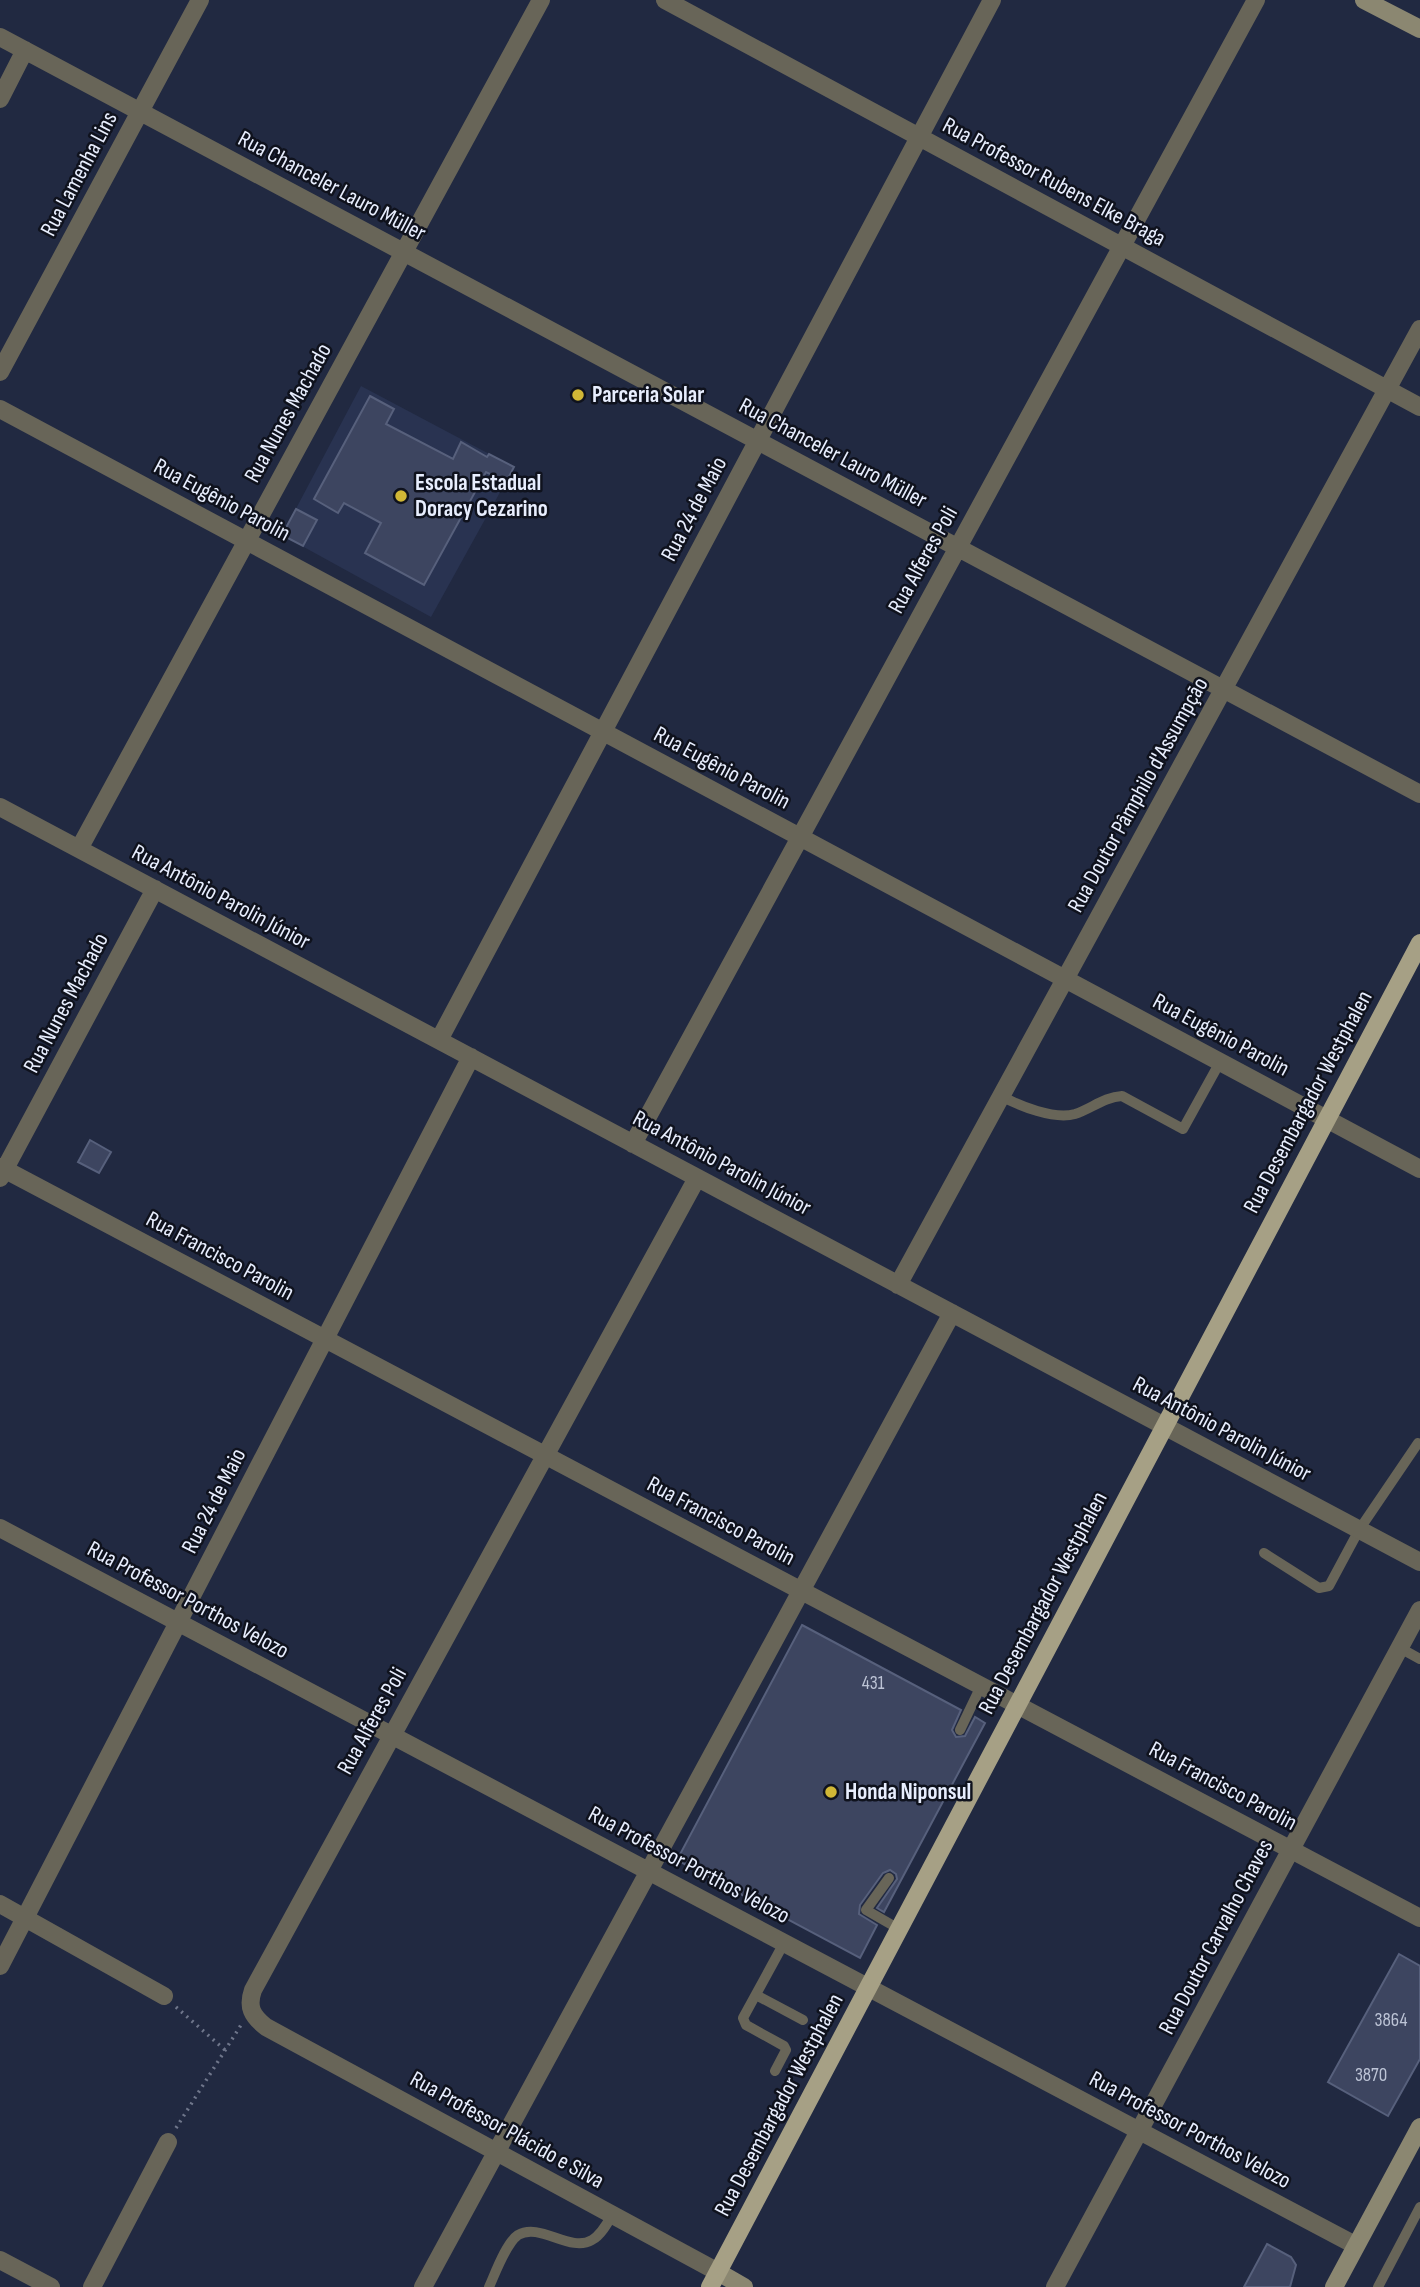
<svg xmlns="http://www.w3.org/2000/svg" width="1420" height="2287" viewBox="0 0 1420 2287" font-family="'Sofia Sans Condensed',sans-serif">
	<rect width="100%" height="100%" fill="#212941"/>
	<path fill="#293351" d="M 361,386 L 514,467 L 431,617 L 282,535 Z"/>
	<path fill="#3d4560" stroke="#57607c" stroke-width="2" d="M 370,396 L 394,409 L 386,424 L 453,459 L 461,442 L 487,457 L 489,454 L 514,467 L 506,482 L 486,472 L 424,585 L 365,553 L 381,523 L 344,503 L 338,513 L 314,499 Z
		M 296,509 L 317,520 L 303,546 L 282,535 Z
		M 90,1140 L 111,1152 L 99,1173 L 78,1162 Z
		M 802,1625 L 961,1710 L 952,1730 L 956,1737 L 965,1736 L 975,1717 L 985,1723 L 884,1912 L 877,1908 L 897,1879 L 896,1874 L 890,1870 L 883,1873 L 860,1905 L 859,1914 L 877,1925 L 860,1958 L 677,1860 Z
		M 1399,1954 L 1420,1966 L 1420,2059 L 1388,2116 L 1328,2082 Z
		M 1267,2244 L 1291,2257 L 1296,2265 L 1290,2287 L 1244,2287 Z"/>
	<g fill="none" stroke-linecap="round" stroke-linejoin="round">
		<path stroke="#6f768b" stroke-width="3.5" stroke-dasharray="2 5" stroke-linecap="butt" d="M 176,2007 L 225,2050
			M 176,2128 L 241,2025"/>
		<path stroke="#686558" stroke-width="10" d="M 1001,1096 C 1020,1106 1054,1120 1075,1114 C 1091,1109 1104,1097 1122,1096 L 1183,1129 L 1220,1062
			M 1264,1553 L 1319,1588 L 1329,1586 L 1359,1530 L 1418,1443
			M 1400,1648 L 1420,1659
			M 960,1730 L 981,1686
			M 889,1878 L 866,1910 L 899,1929
			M 756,1995 L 803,2020
			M 775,2071 L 786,2050 L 784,2046 L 746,2025 L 743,2018 L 784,1943
			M 489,2287 C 495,2274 506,2243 518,2235 C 540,2222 570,2253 592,2240 C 601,2235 607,2224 612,2215
			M 1378,2287 L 1420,2207"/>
		<path stroke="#686558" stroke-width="18" d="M 665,0 L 1420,407
			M 0,37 L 1420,794
			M 0,99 L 25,50
			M 0,372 L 200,0
			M 0,409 L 1420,1169
			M 0,807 L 1420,1562
			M 79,849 L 541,0
			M 439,1040 L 992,0
			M 633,1144 L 1256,0
			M 0,1167 L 1420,1918
			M 0,1178 L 155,889
			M 697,1178 L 253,1990 C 247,2007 252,2016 266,2027 L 718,2272
			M 898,1285 L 1420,329
			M 0,1528 L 1355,2245
			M 0,1904 L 164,1996
			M 0,1966 L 471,1057
			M 0,2260 L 51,2287
			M 92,2287 L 168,2142
			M 423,2287 L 952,1313
			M 1055,2287 L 1420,1610"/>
		<path stroke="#8b8771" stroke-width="18" d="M 1364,0 L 1420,29
			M 718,2272 L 744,2287
			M 1334,2287 L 1420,2127"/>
		<path stroke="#a6a085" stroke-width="18" d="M 710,2287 L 1420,943"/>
	</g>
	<g fill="#d1b736" stroke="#0f121d" stroke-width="2.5">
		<circle cx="578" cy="395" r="7"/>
		<circle cx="401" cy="496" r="7"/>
		<circle cx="831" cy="1792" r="7"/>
	</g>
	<g text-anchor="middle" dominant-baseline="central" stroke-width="5" stroke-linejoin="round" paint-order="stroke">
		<g font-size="19" fill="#bdc4d6">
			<text x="873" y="1683">431</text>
			<text x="1391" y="2020">3864</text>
			<text x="1371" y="2075">3870</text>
		</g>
		<g font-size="23" fill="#e8eefe" stroke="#0f121d">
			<text transform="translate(79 174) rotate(-62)">Rua Lamenha Lins</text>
			<text transform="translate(1054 182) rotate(28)">Rua Professor Rubens Elke Braga</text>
			<text transform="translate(332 186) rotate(28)">Rua Chanceler Lauro Müller</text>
			<text transform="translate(288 413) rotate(-61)">Rua Nunes Machado</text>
			<text transform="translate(833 453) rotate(28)">Rua Chanceler Lauro Müller</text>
			<text transform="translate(222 500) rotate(28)">Rua Eugênio Parolin</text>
			<text transform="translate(694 509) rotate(-62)">Rua 24 de Maio</text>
			<text transform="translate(923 560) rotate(-61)">Rua Alferes Poli</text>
			<text transform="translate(722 768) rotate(28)">Rua Eugênio Parolin</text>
			<text transform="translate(1138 795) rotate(-61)">Rua Doutor Pâmphilo d'Assumpção</text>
			<text transform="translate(221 897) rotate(28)">Rua Antônio Parolin Júnior</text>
			<text transform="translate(66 1003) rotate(-62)">Rua Nunes Machado</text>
			<text transform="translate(1221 1035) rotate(28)">Rua Eugênio Parolin</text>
			<text transform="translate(1308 1102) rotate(-62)">Rua Desembargador Westphalen</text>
			<text transform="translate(722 1163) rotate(28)">Rua Antônio Parolin Júnior</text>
			<text transform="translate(220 1256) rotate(28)">Rua Francisco Parolin</text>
			<text transform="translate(1222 1429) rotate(28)">Rua Antônio Parolin Júnior</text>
			<text transform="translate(214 1501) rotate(-63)">Rua 24 de Maio</text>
			<text transform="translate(721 1521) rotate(28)">Rua Francisco Parolin</text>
			<text transform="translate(188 1600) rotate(28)">Rua Professor Porthos Velozo</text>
			<text transform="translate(1043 1603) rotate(-62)">Rua Desembargador Westphalen</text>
			<text transform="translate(372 1721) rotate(-61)">Rua Alferes Poli</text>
			<text transform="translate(1223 1786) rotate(28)">Rua Francisco Parolin</text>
			<text transform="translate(689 1865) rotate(28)">Rua Professor Porthos Velozo</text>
			<text transform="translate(1216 1937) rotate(-62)">Rua Doutor Carvalho Chaves</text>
			<text transform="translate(779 2105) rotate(-62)">Rua Desembargador Westphalen</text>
			<text transform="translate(507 2130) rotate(29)">Rua Professor Plácido e Silva</text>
			<text transform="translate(1190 2130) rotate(28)">Rua Professor Porthos Velozo</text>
		</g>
		<g font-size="23" font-weight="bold" fill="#e8eefe" stroke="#0f121d" text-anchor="start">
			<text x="592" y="395">Parceria Solar</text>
			<text x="415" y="483">Escola Estadual<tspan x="415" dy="26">Doracy Cezarino</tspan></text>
			<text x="845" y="1792">Honda Niponsul</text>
		</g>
	</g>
</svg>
